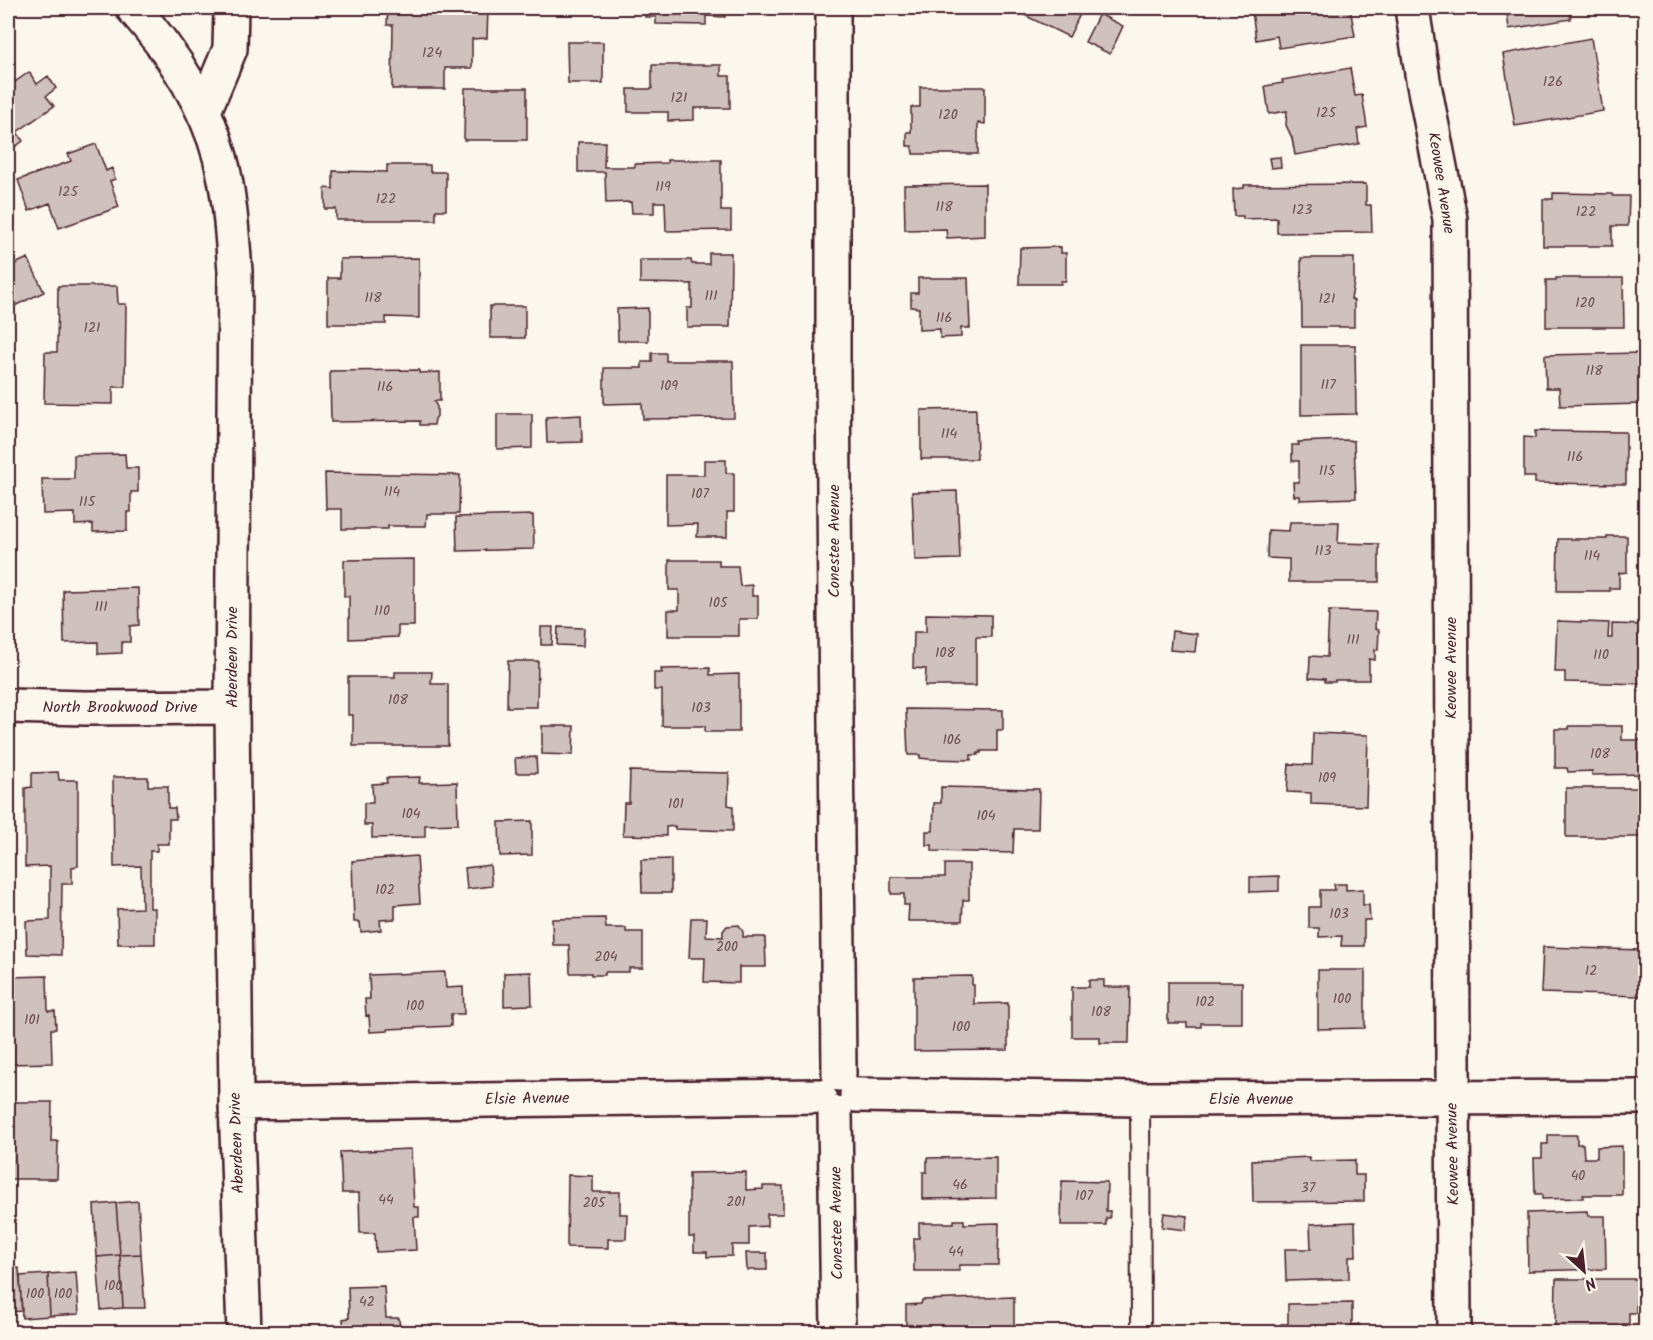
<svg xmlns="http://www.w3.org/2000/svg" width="1653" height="1340" viewBox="0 0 1653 1340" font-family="Kalam,sans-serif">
	<rect width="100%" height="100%" fill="#fbf7ec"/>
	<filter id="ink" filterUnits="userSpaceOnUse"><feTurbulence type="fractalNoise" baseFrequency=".0167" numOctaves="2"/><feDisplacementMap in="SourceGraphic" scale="12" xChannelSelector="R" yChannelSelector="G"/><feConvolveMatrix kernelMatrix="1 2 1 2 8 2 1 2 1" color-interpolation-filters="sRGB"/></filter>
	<g filter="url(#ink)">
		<path fill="#cfc2bc" stroke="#4a1f2b" stroke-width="1.5" d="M 388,8 L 488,8 L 487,38 L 472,39 L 472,68 L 445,68 L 445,89 L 392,89 L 393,25 L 387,25 Z
			M 645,8 L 725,8 L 725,17 L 706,16 L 706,25 L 656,24 L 656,17 L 645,17 Z
			M 1023,8 L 1083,8 L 1069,37 L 1020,13 Z
			M 1270,8 L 1350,8 L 1355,36 L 1279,48 L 1277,36 L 1256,40 L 1252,11 Z
			M 1502,8 L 1569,8 L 1571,19 L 1509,29 L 1507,13 L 1503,13 Z
			M 1099,14 L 1123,26 L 1110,54 L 1085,42 Z
			M 1591,38 L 1603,111 L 1515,126 L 1503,54 Z
			M 567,42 L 603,42 L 603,83 L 568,83 Z
			M 652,65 L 721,65 L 721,76 L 730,76 L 730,108 L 694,108 L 694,120 L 668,121 L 668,112 L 628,112 L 628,89 L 652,89 Z
			M 1350,68 L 1355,96 L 1362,95 L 1367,127 L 1357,129 L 1359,144 L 1295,155 L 1292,138 L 1286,125 L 1287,111 L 1269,114 L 1265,86 L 1283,83 L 1282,80 Z
			M 29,72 L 37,84 L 48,76 L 56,88 L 46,96 L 54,106 L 17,132 L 23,141 L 8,152 L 8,87 Z
			M 920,87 L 985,87 L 985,124 L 978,123 L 978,154 L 913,154 L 912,146 L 907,146 L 907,132 L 911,132 L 911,107 L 920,107 Z
			M 465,88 L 527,88 L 527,140 L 464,140 Z
			M 578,142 L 605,142 L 604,167 L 635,167 L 635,164 L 667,163 L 667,160 L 721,160 L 721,211 L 731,211 L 731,230 L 666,231 L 665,202 L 654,202 L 654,213 L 632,213 L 631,202 L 606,203 L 605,172 L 578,172 Z
			M 96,144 L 106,171 L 112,168 L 115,179 L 110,181 L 119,207 L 59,228 L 50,203 L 29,211 L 18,180 L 71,161 L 68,154 Z
			M 1280,157 L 1281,167 L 1271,168 L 1269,158 Z
			M 387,165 L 430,165 L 430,172 L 446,172 L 446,210 L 436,210 L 436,220 L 336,220 L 336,209 L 325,209 L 325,188 L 333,189 L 333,171 L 387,172 Z
			M 985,184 L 985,236 L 947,238 L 946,229 L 905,230 L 904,185 Z
			M 1366,184 L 1366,205 L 1371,205 L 1372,232 L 1277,233 L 1277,218 L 1243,219 L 1243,216 L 1234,216 L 1233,189 L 1244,188 L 1244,185 Z
			M 1553,193 L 1612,194 L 1613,196 L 1629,196 L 1628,226 L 1612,226 L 1612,246 L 1543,246 L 1543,199 L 1553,199 Z
			M 1061,247 L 1061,253 L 1066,253 L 1066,281 L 1061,281 L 1061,284 L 1019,284 L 1020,248 Z
			M 709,253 L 731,253 L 730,327 L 687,327 L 687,308 L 692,308 L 692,284 L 640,283 L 640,260 L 691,260 L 692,264 L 709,264 Z
			M 28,258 L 44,292 L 8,309 L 8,267 Z
			M 419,258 L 419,318 L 386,317 L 386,324 L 328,324 L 328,278 L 340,278 L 340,259 Z
			M 1301,258 L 1354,258 L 1354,283 L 1351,299 L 1354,301 L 1354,327 L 1302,327 Z
			M 918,278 L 968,278 L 970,328 L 961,328 L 961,337 L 940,338 L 940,329 L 919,330 L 919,308 L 911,307 L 911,293 L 918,293 Z
			M 1556,278 L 1623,278 L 1624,327 L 1546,327 L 1546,280 L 1556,280 Z
			M 58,286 L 117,286 L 118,304 L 126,304 L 125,387 L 113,387 L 113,404 L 44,403 L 45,352 L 57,352 Z
			M 490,306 L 525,306 L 525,338 L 490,338 Z
			M 648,308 L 648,341 L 618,341 L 617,309 Z
			M 1301,345 L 1355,345 L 1356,414 L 1301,415 Z
			M 652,353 L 666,353 L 666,361 L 733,361 L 734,418 L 643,419 L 642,403 L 604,404 L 604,368 L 642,368 L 642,362 L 652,362 Z
			M 1642,353 L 1642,404 L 1560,406 L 1559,388 L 1546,388 L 1545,355 Z
			M 419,370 L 419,373 L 440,372 L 440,401 L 434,401 L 437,407 L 437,416 L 435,419 L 434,425 L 420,425 L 420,421 L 331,422 L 330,371 Z
			M 976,409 L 977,459 L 921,459 L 921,410 Z
			M 497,414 L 532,414 L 532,448 L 497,449 Z
			M 581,415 L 582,442 L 547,443 L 546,417 Z
			M 1535,431 L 1626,432 L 1626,484 L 1535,483 L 1535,477 L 1524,477 L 1524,437 L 1535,438 Z
			M 1347,440 L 1354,441 L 1356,498 L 1300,500 L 1300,496 L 1294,496 L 1293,482 L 1299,482 L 1299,461 L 1292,461 L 1292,445 L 1299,445 L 1298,442 Z
			M 125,454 L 126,468 L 138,468 L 138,492 L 131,492 L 131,512 L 127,512 L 127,531 L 93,532 L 93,524 L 75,525 L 75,513 L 43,514 L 42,479 L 74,479 L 74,455 Z
			M 704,460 L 726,460 L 726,473 L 734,473 L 734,512 L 727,512 L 727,537 L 697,537 L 698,524 L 666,525 L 666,475 L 704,475 Z
			M 325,473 L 460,475 L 459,514 L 427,514 L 426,526 L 388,526 L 388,529 L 342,529 L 342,509 L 326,509 Z
			M 957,491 L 960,559 L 915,560 L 912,492 Z
			M 533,515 L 534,549 L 457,551 L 456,517 Z
			M 1290,522 L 1339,522 L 1338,543 L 1379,544 L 1379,582 L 1289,582 L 1289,559 L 1267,558 L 1268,530 L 1289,531 Z
			M 1607,536 L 1627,536 L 1627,572 L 1619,573 L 1619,588 L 1609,588 L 1610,591 L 1557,591 L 1558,539 L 1607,539 Z
			M 414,559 L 414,626 L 398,626 L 398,637 L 349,639 L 349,596 L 344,596 L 344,560 Z
			M 669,560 L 719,560 L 719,566 L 738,566 L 740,586 L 752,585 L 752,596 L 758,596 L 758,619 L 739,619 L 739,636 L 668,636 L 668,610 L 679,610 L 679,590 L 669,590 Z
			M 138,588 L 139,625 L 130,626 L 130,642 L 122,642 L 122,653 L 98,654 L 98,642 L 64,643 L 63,590 Z
			M 1329,611 L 1376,612 L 1375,629 L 1379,630 L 1378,650 L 1375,650 L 1375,660 L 1369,659 L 1369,680 L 1335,680 L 1335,682 L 1325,682 L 1325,679 L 1309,678 L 1310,656 L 1327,657 Z
			M 926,614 L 991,615 L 991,637 L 976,637 L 976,686 L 925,686 L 926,669 L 913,668 L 914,632 L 926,632 Z
			M 1557,621 L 1609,623 L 1608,638 L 1612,638 L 1612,624 L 1646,625 L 1646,684 L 1565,682 L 1565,672 L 1555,672 Z
			M 541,627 L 553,627 L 552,645 L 541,645 Z
			M 558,627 L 584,628 L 583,646 L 557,645 Z
			M 1172,631 L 1197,634 L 1195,652 L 1170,650 Z
			M 508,661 L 538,661 L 537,707 L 507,707 Z
			M 710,668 L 710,675 L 739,674 L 739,732 L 705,732 L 705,726 L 662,726 L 662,690 L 654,690 L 654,673 L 662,673 L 661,669 Z
			M 395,672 L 432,672 L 431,684 L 448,684 L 448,746 L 353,746 L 353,715 L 348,715 L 348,677 L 395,677 Z
			M 906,709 L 1003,710 L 1003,730 L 997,730 L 997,751 L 981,751 L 981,753 L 978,753 L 978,755 L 971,755 L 971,760 L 929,759 L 920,758 L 920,755 L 908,755 Z
			M 542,726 L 574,726 L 573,755 L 542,754 Z
			M 1569,726 L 1622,726 L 1622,740 L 1645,740 L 1646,774 L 1592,775 L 1592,771 L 1568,772 L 1567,768 L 1555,768 L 1555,729 L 1569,729 Z
			M 1313,733 L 1368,735 L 1366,806 L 1311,804 L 1311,793 L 1287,792 L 1289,764 L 1312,765 Z
			M 536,757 L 537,773 L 516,773 L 515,758 Z
			M 630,771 L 729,773 L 728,805 L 733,806 L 733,831 L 675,829 L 675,826 L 666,827 L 666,836 L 623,835 L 624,803 L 629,803 Z
			M 58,772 L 59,780 L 78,780 L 78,866 L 72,867 L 72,884 L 62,884 L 61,955 L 27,954 L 26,921 L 50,920 L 50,866 L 25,867 L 25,788 L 32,787 L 32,773 Z
			M 113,777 L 148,777 L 148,786 L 168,786 L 168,808 L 175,808 L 176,819 L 169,819 L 169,844 L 157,844 L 157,851 L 150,851 L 150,908 L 155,908 L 155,944 L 118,944 L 117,909 L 142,908 L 141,866 L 114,867 Z
			M 420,777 L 419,783 L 457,782 L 458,824 L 425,825 L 425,837 L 372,838 L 372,825 L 364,825 L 364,803 L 373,803 L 372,784 L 387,783 L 386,778 Z
			M 941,787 L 1039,789 L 1038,829 L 1014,829 L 1013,853 L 932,851 L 932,845 L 926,845 L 926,831 L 933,831 L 934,803 L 941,803 Z
			M 1566,788 L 1646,788 L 1646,837 L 1566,837 Z
			M 532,821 L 532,855 L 500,856 L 499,822 Z
			M 417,856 L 420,903 L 395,905 L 395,919 L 380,920 L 381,930 L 361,932 L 360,922 L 354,922 L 352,861 Z
			M 671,859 L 671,893 L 642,893 L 641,860 Z
			M 945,864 L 969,864 L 969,900 L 963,900 L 962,921 L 908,921 L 909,905 L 904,905 L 904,894 L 891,894 L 891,877 L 945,877 Z
			M 490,865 L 492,886 L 467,889 L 465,868 Z
			M 1279,876 L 1279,891 L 1250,892 L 1250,877 Z
			M 1334,884 L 1346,884 L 1346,890 L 1363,889 L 1363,905 L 1369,905 L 1370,920 L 1364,920 L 1364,946 L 1341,946 L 1342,936 L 1319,937 L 1319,928 L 1309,928 L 1309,907 L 1320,907 L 1320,890 L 1335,890 Z
			M 605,918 L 606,928 L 626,928 L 626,932 L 643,932 L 643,968 L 629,968 L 629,972 L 605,972 L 605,975 L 591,975 L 591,973 L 570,973 L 569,945 L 553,945 L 552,919 Z
			M 691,918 L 707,918 L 706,936 L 723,937 L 723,931 L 727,926 L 739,925 L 743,932 L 743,937 L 765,937 L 766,967 L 739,967 L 739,983 L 704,982 L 705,958 L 689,958 Z
			M 1543,947 L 1642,950 L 1640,996 L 1541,993 Z
			M 1318,970 L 1365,970 L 1365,1028 L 1318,1029 Z
			M 445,972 L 446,988 L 463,987 L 464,1014 L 451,1014 L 451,1026 L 388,1029 L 388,1031 L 370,1032 L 369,1015 L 366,1016 L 365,999 L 370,999 L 369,975 Z
			M 531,972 L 532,1005 L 504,1006 L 504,973 Z
			M 47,976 L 48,1011 L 55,1011 L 56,1029 L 51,1029 L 52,1063 L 8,1064 L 8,977 Z
			M 972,976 L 972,985 L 974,985 L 974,1004 L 1008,1003 L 1008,1050 L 914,1051 L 914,977 Z
			M 1089,980 L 1104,980 L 1104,987 L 1130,987 L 1129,1043 L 1100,1043 L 1100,1037 L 1072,1037 L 1072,987 L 1089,987 Z
			M 1168,982 L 1242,982 L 1242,1023 L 1201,1023 L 1201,1027 L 1187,1027 L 1187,1023 L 1168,1023 Z
			M 8,1102 L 52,1102 L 51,1141 L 58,1141 L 57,1179 L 8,1179 Z
			M 1548,1135 L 1577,1135 L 1577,1144 L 1583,1144 L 1584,1158 L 1597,1158 L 1597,1147 L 1622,1146 L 1622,1195 L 1583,1195 L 1583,1198 L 1542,1199 L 1542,1194 L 1535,1194 L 1534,1158 L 1542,1158 L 1542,1144 L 1548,1144 Z
			M 411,1149 L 414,1207 L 419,1207 L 419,1217 L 414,1217 L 416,1250 L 376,1252 L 375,1233 L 360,1233 L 359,1193 L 342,1193 L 340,1152 Z
			M 996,1157 L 996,1198 L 923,1199 L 923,1172 L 927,1172 L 927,1158 Z
			M 1309,1157 L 1309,1161 L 1355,1160 L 1355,1175 L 1364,1175 L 1364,1201 L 1253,1202 L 1252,1160 Z
			M 746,1172 L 746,1190 L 763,1189 L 763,1186 L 783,1186 L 783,1214 L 767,1214 L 767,1226 L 749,1227 L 749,1245 L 732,1245 L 732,1256 L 707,1257 L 707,1252 L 694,1252 L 694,1237 L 689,1237 L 689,1173 Z
			M 568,1175 L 593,1176 L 593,1192 L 620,1192 L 620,1214 L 627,1214 L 626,1239 L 608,1239 L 608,1248 L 567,1247 Z
			M 1062,1181 L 1107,1182 L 1106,1211 L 1110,1211 L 1110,1218 L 1106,1218 L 1106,1225 L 1061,1225 Z
			M 138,1201 L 141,1254 L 120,1255 L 116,1203 Z
			M 116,1203 L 120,1255 L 97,1257 L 94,1205 Z
			M 1587,1211 L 1588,1216 L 1605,1216 L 1606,1269 L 1528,1271 L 1527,1213 Z
			M 1164,1213 L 1187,1216 L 1186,1230 L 1162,1227 Z
			M 954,1220 L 964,1220 L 964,1224 L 999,1223 L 998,1265 L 959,1265 L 959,1271 L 914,1271 L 914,1238 L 919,1238 L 919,1223 L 954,1223 Z
			M 1355,1222 L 1356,1256 L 1349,1256 L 1349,1279 L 1286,1281 L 1285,1249 L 1311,1249 L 1310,1224 Z
			M 746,1253 L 767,1253 L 767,1270 L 747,1270 Z
			M 141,1254 L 145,1308 L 123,1308 L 120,1255 Z
			M 120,1255 L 123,1308 L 101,1310 L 97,1257 Z
			M 19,1268 L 22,1311 L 8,1312 L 8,1269 Z
			M 76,1272 L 79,1314 L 50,1316 L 48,1274 Z
			M 48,1274 L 50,1316 L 22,1318 L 20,1276 Z
			M 1556,1279 L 1637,1279 L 1636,1313 L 1629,1313 L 1629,1324 L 1621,1324 L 1620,1332 L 1555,1332 Z
			M 384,1286 L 386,1318 L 399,1318 L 400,1332 L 344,1332 L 343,1319 L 349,1318 L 348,1287 Z
			M 1014,1297 L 1014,1330 L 994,1331 L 994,1332 L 906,1332 L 906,1305 L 921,1304 L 922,1300 Z
			M 1352,1303 L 1352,1325 L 1359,1324 L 1359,1332 L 1282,1332 L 1281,1324 L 1288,1324 L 1288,1304 Z
			M 629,1327 L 754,1327 L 754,1332 L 629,1332 Z"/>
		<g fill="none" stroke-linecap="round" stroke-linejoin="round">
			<g stroke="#4a1f2b" stroke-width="22">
				<path id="service" d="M 1140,1099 L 1141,1332"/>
			</g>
			<g stroke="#4a1f2b" stroke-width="38">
				<path id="minor" d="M 133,8 C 171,51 205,101 220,157 C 230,194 232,233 235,271 L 232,707 L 236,1103 L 244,1332
					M 833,8 L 833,374 L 839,1074
					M 1412,8 L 1423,80 L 1450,219 L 1454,1332
					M 204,111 L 230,49 L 231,8
					M 8,706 L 85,708 L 232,707
					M 857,1095 L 1140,1099 L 1646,1097
					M 236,1103 L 819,1096
					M 835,1113 L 838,1332"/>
			</g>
			<use href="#service" stroke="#fbf7ec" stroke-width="18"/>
			<use href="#minor" stroke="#fbf7ec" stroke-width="33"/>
		</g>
	</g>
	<g text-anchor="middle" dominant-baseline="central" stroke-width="4.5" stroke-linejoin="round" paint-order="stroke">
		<g font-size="14" fill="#6b484f">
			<text x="432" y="53">124</text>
			<text x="1553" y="82">126</text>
			<text x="679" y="98">121</text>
			<text x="1326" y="113">125</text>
			<text x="948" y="115">120</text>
			<text x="663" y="187">119</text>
			<text x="68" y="192">125</text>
			<text x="386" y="199">122</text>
			<text x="944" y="207">118</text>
			<text x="1302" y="210">123</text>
			<text x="1586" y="212">122</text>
			<text x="711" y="296">111</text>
			<text x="373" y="298">118</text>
			<text x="1327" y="299">121</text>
			<text x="1585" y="303">120</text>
			<text x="944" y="318">116</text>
			<text x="92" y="328">121</text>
			<text x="1594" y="371">118</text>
			<text x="1328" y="385">117</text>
			<text x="669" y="386">109</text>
			<text x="385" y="387">116</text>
			<text x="949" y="434">114</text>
			<text x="1575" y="457">116</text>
			<text x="1327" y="471">115</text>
			<text x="392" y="492">114</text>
			<text x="700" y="494">107</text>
			<text x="87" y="502">115</text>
			<text x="1323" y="551">113</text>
			<text x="1592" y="556">114</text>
			<text x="718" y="603">105</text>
			<text x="101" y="607">111</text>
			<text x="382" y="611">110</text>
			<text x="1353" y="640">111</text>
			<text x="945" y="653">108</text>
			<text x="1601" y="655">110</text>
			<text x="398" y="700">108</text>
			<text x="701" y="708">103</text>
			<text x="952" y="740">106</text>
			<text x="1600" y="754">108</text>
			<text x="1327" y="778">109</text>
			<text x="676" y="804">101</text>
			<text x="411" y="814">104</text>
			<text x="986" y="816">104</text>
			<text x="385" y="890">102</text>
			<text x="1339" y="914">103</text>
			<text x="727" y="947">200</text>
			<text x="606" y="957">204</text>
			<text x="1591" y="971">12</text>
			<text x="1342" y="999">100</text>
			<text x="1205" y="1002">102</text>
			<text x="415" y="1006">100</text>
			<text x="1101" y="1012">108</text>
			<text x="32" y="1020">101</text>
			<text x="961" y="1027">100</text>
			<text x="1578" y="1176">40</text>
			<text x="960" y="1185">46</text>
			<text x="1308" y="1188">37</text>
			<text x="1084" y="1196">107</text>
			<text x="386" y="1200">44</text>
			<text x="736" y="1202">201</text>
			<text x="594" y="1203">205</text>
			<text x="956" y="1252">44</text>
			<text x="113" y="1286">100</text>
			<text x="35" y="1294">100</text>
			<text x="63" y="1294">100</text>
			<text x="367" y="1302">42</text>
		</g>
		<g font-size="16" fill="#4a1f2b" stroke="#fbf7ec">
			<text transform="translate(1441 183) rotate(81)">Keowee Avenue</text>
			<text transform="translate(834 541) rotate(-90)">Conestee Avenue</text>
			<text transform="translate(232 657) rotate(-90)">Aberdeen Drive</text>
			<text transform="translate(1451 668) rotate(-90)">Keowee Avenue</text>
			<text x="120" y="707">North Brookwood Drive</text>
			<text transform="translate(527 1099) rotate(-1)">Elsie Avenue</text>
			<text x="1251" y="1099">Elsie Avenue</text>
			<text transform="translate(237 1143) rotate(-92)">Aberdeen Drive</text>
			<text transform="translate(1453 1154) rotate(-91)">Keowee Avenue</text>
			<text transform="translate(837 1223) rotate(-91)">Conestee Avenue</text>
		</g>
	</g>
	<rect width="1653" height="1340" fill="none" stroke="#fbf7ec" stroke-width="30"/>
	<rect x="15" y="15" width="1623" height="1310" fill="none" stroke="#4a1f2b" stroke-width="2" filter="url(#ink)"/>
	<g transform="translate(1584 1271) rotate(153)" stroke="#fbf7ec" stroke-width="4.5" paint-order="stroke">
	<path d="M0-4.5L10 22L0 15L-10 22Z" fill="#4a1f2b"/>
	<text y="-9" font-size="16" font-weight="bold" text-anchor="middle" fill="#4a1f2b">N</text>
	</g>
</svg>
